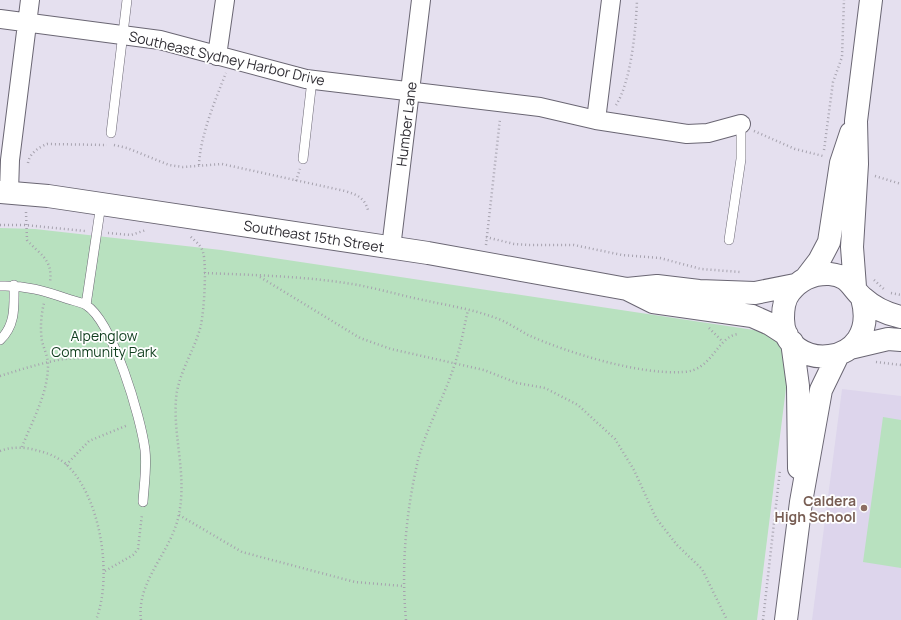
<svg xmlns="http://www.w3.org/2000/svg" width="901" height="620" viewBox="0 0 901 620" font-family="Manrope,sans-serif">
	<rect width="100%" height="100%" fill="#e5e0ef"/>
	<path fill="#ddd5ec" d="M 842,389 L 901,396 L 901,620 L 812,620 Z"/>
	<path fill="#b8e1bf" d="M 0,228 L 35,229 L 221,250 L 754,330 L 775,336 L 791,348 L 757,620 L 0,620 Z
		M 883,417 L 901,420 L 901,568 L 863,562 Z"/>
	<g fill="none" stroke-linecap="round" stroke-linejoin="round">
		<g stroke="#6a6673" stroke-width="10">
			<path id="lane" d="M 111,133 L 127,0
				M 303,159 L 312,80
				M 729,240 L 741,159 L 741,124
				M 0,286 C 25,285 45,291 68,299 C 74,301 81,302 86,305 C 113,322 141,418 145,450 C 147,467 144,485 143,502
				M 86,305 L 101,204
				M 0,340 C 16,325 14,306 14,285"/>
		</g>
		<g stroke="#6a6673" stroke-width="20">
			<path id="street" d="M 0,19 L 160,40 L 306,79 L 540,107 L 596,120 L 687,134 L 708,133 L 741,124
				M 217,56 L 225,0
				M 596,120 L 611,0
				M 9,192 L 10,160 L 30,0
				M 391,248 L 421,0"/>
		</g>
		<g stroke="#6a6673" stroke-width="24">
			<path id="secondary" d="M 0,192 L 48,196 L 428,253 L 627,289 L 657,286 L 699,291 L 755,293 L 795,285
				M 806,278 L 819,261 L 829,242 L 841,163 L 851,133
				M 855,287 L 852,247 L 857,164 L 856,121 L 871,0
				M 627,289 L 653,302 L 752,316 L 770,324 L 787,335
				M 862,298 C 882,370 782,374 783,318 C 783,309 784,299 790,292 C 800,279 813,273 830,274 C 850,276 851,288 863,298 C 874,308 887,314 901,317
				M 792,342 L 798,386 L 799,468
				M 850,348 L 888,339 L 901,340
				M 786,620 L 801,502 L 821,390 L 838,355"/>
		</g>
		<path stroke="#a6a2ae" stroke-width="2.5" stroke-dasharray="1 3" stroke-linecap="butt" d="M 616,105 C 631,82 636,29 637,0
			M 754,131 L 795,149 L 823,156
			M 114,145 L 127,148 L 169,165 L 183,167 L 222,164 L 345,191 C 357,195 364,197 368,210
			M 824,150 L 833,82 L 842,57 L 844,0
			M 28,163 C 29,154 39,147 47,144 L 107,145
			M 199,165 C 200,137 215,100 226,73
			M 875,176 L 901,184
			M 296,181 L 300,169
			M 26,212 L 27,240 C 40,255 53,259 50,282
			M 0,225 L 25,225 L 85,231
			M 108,233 L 131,235 L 146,230
			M 486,237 L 514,244 L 529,245 L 574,245 L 622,255 L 660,258 L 701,269 L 740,272
			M 486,245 L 500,119
			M 204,273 C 253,275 303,276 352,284 C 376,288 399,295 423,300 C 446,305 471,309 493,317 C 506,321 517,329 528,335 C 568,353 640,375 683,372 C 713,371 716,337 738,334
			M 260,277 L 360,338 L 391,349 L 484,370 L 517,383 L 545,388 L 578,405 L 615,439 L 634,470 L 656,518 L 677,545 L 702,569 L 727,620
			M 874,280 L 885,290
			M 891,293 L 901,295
			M 709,328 L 723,342
			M 876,362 L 901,365
			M 0,376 C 19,370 38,364 58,360 C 73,357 90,360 104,355
			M 22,447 C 32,421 48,394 48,365 C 48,357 44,349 42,341 C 40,329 41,315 44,303
			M 0,451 C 13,446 26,447 39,451 C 48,453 59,458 66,464 C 101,497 113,576 96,620
			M 66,465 L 89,441 L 128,425
			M 179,515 L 242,552 L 355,582 L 403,586
			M 105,571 L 133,555 L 138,549 L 142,514
			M 141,620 C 136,580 172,552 179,514 C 187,474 173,437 176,399 C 178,373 195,350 201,325 C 204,310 207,266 203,252 C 201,245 195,241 190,236
			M 406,620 C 401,566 406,512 418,460 C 427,426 445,396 455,363 C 461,346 464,327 468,310
			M 763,620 L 780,470"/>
		<use href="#lane" stroke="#fff" stroke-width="9"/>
		<use href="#street" stroke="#fff" stroke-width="18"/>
		<use href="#secondary" stroke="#fff" stroke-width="22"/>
	</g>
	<circle fill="#8d6e63" stroke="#fff" stroke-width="1.5" cx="864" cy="508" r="4"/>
	<g text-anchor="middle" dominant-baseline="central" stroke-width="3.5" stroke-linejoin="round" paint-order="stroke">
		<g font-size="14" fill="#302e34" stroke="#fff">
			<text transform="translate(227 58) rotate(13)">Southeast Sydney Harbor Drive</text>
			<text transform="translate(406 124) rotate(-83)">Humber Lane</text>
			<text transform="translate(314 236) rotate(9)">Southeast 15th Street</text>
		</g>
		<g font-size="14" fill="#103e1e" stroke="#fff">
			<text x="104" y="335">Alpenglow<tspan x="104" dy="16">Community Park</tspan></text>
		</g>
		<g font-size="14" font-weight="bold" fill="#785e54" stroke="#fff" text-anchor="end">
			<text x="856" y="500">Caldera<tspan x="856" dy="16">High School</tspan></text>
		</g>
	</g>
</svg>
